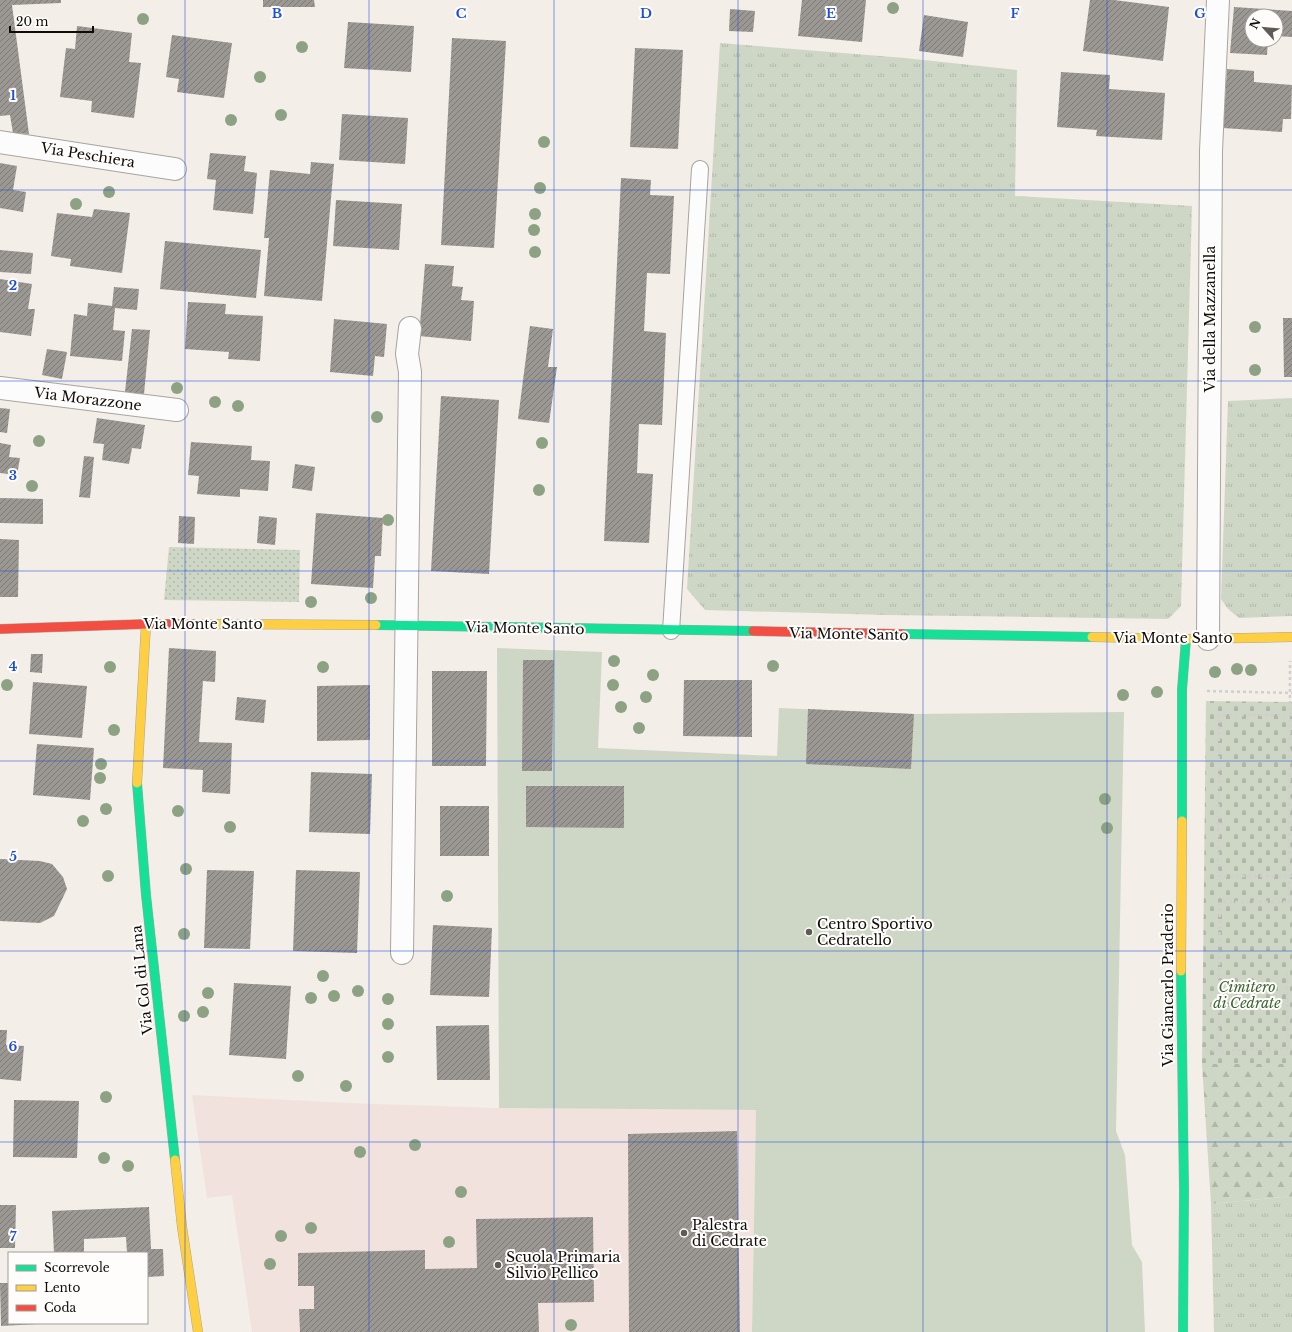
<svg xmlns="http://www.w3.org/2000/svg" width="1292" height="1332" viewBox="0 0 1292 1332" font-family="'Libre Baskerville',serif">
	<defs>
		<pattern id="grass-tufts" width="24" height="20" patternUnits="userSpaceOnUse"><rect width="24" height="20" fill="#ced7c6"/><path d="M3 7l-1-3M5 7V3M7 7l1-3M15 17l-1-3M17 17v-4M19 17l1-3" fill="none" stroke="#b0b7a9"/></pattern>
		<pattern id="forest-firs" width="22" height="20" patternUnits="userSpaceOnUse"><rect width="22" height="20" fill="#ced7c6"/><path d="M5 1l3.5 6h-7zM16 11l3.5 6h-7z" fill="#b0b7a9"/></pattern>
		<pattern id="cemetery-stones" width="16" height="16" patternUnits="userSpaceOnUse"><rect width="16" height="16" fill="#ced7c6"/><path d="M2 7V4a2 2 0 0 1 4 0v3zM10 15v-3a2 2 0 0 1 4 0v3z" fill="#b0b7a9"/></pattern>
		<pattern id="park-dots" width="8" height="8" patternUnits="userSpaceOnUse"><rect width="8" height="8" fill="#ced7c6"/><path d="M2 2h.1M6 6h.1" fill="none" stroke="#b0b7a9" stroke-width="1.8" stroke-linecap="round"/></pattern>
		<pattern id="building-hatch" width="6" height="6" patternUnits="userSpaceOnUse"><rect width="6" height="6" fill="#9b9793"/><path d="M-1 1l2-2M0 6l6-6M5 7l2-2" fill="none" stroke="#7d7976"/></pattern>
	</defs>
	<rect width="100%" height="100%" fill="#f3eee8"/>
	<path fill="#f2e2dd" d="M 192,1095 L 348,1103 L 499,1108 L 756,1110 L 752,1332 L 252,1332 L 232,1195 L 207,1198 Z"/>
	<path fill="url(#grass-tufts)" d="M 720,43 L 905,58 L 1017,70 L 1015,196 L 1192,206 L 1181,606 L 1168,619 L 886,615 L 705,610 L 687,589 Z
		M 1292,398 L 1292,616 L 1239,618 L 1228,609 L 1221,599 L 1228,401 Z
		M 1292,1196 L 1292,1332 L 1214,1332 L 1211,1204 Z"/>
	<path fill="url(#forest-firs)" d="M 1202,1064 L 1292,1064 L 1292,1196 L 1211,1204 Z"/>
	<path fill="url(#cemetery-stones)" d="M 1206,701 L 1292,702 L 1292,1064 L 1202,1064 Z"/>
	<path fill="url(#park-dots)" d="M 169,547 L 300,550 L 299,602 L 164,600 Z"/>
	<path fill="#ced7c6" d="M 497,648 L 602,652 L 598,748 L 777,756 L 779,708 L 914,714 L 1124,712 L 1116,1131 L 1125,1155 L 1132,1245 L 1142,1262 L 1145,1332 L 752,1332 L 756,1110 L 499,1108 Z"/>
	<path fill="url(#building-hatch)" d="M 0,0 L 61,0 L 61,3 L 12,5 L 29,134 L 13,133 L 10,115 L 0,116 Z
		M 263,0 L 314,0 L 315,7 L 263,7 Z
		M 802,0 L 866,0 L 862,42 L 798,36 Z
		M 1090,0 L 1114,0 L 1169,7 L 1163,61 L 1083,51 Z
		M 1234,7 L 1292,11 L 1292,37 L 1276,36 L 1276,16 L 1252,16 L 1252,40 L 1268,40 L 1267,55 L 1230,53 Z
		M 730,9 L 755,11 L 753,32 L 729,31 Z
		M 924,15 L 968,22 L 963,57 L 919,51 Z
		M 348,22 L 414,26 L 411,72 L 344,68 Z
		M 77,26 L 132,33 L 129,62 L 141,63 L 134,118 L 91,112 L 92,101 L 60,97 L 66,48 L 75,49 Z
		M 172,35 L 232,43 L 224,98 L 177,92 L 179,79 L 166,77 Z
		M 452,38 L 506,41 L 494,248 L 441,245 Z
		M 635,48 L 683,50 L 678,149 L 630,147 Z
		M 1227,69 L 1254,71 L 1254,82 L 1292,85 L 1291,119 L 1283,119 L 1282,132 L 1223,128 Z
		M 1061,72 L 1110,75 L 1109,89 L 1165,93 L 1162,140 L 1096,136 L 1097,130 L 1057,127 Z
		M 342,114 L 408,118 L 405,164 L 339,160 Z
		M 210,153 L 246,156 L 244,171 L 257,173 L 253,214 L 213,210 L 216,180 L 207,179 Z
		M 311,162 L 334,164 L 322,301 L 264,296 L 269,238 L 264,238 L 270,170 L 310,174 Z
		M 0,163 L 17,166 L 13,190 L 26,192 L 23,212 L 0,208 Z
		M 621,178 L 651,180 L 650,195 L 674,196 L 670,274 L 647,273 L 644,331 L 666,333 L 662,425 L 639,424 L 637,473 L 653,474 L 649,543 L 604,541 Z
		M 336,200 L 402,204 L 399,250 L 333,246 Z
		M 94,209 L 130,213 L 122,273 L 70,266 L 71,259 L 51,256 L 57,213 L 92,217 Z
		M 165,241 L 261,250 L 256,298 L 160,289 Z
		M 0,250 L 33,253 L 31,274 L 0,272 Z
		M 425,264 L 454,266 L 452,286 L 463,287 L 461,300 L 474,301 L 471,341 L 419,336 Z
		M 0,279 L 32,284 L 28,309 L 35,309 L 31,336 L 0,332 Z
		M 114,287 L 139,289 L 137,310 L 115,308 L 113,330 L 125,331 L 122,361 L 70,356 L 74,314 L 87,316 L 88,303 L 112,306 Z
		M 188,302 L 226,304 L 225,314 L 263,316 L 260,361 L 228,359 L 229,352 L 185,349 Z
		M 1283,318 L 1292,318 L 1292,377 L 1284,377 Z
		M 334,319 L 387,324 L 384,357 L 375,356 L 373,376 L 330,372 Z
		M 530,326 L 553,329 L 548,367 L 557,367 L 549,423 L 518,419 Z
		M 132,329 L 150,330 L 144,394 L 125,392 Z
		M 47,349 L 67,352 L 62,379 L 42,375 Z
		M 441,396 L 499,400 L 489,574 L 431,571 Z
		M 0,408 L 10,409 L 7,433 L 0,432 Z
		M 97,418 L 145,425 L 141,449 L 132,448 L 129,464 L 102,460 L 104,444 L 93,443 Z
		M 191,442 L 252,446 L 251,460 L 270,461 L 268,491 L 240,489 L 240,497 L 197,494 L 199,476 L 188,475 Z
		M 0,443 L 11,445 L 9,457 L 20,458 L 17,475 L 0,473 Z
		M 84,456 L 94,457 L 90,498 L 79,497 Z
		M 295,464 L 315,467 L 312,491 L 292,488 Z
		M 0,498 L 43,499 L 43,524 L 0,523 Z
		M 316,513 L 383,518 L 381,556 L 375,556 L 373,588 L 311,584 Z
		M 179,516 L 195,517 L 194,544 L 178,543 Z
		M 259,516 L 277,518 L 275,545 L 257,543 Z
		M 0,539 L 19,540 L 18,597 L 0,597 Z
		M 169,648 L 216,651 L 215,682 L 203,681 L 199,742 L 232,743 L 230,794 L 202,792 L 203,770 L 163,768 Z
		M 31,654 L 43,654 L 42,673 L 30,672 Z
		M 523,660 L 554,660 L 552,771 L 522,771 Z
		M 432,671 L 487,671 L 486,766 L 432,766 Z
		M 684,680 L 752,680 L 752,737 L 683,736 Z
		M 33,682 L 87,686 L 82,738 L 29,734 Z
		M 370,685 L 370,740 L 317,741 L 317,686 Z
		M 237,697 L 266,700 L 264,723 L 235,720 Z
		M 808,709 L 914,714 L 911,769 L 806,764 Z
		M 37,744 L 94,748 L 90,800 L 33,795 Z
		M 311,772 L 372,774 L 370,834 L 309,832 Z
		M 526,786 L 624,786 L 624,828 L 526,827 Z
		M 440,806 L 489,806 L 489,856 L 440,856 Z
		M 0,859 L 40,861 L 52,864 L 63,877 L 67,889 L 54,916 L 40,923 L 0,921 Z
		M 207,870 L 254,871 L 250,949 L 204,948 Z
		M 296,870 L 360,872 L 357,953 L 293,951 Z
		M 433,925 L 492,928 L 489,997 L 430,995 Z
		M 234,983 L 291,986 L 286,1059 L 229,1055 Z
		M 489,1025 L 490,1080 L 437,1080 L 436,1026 Z
		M 0,1030 L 7,1030 L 6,1045 L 24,1046 L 21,1081 L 0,1079 Z
		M 14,1100 L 79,1101 L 77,1158 L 13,1157 Z
		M 737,1131 L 740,1332 L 629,1332 L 628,1134 Z
		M 0,1205 L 16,1205 L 15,1248 L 0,1248 Z
		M 149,1207 L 151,1249 L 163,1249 L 164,1276 L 147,1277 L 147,1253 L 127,1253 L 126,1237 L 84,1239 L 84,1253 L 54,1253 L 52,1211 Z
		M 593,1217 L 594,1302 L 538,1303 L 539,1332 L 300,1332 L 299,1309 L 314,1309 L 314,1286 L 298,1286 L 298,1253 L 425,1250 L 425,1269 L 477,1268 L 476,1219 Z
		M 0,1283 L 9,1283 L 9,1323 L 38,1324 L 1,1326 Z"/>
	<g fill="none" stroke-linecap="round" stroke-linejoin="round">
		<g stroke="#a8a49f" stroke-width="18">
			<path id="lane" d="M 671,631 L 700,169"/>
		</g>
		<g stroke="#a8a49f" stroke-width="24">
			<path id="street" d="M 0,142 L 175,169
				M 0,388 L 177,410
				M 1208,639 L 1211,151 L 1218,0
				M 402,953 L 410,372 L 407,354 L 410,328"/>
		</g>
		<g stroke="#a8a49f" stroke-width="10">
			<path id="fast" d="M 376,625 L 753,631
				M 903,634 L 1092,637
				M 137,783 L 146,895 L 175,1160
				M 1182,821 L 1182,690 L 1186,639
				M 1181,971 L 1184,1190 L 1183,1332"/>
		</g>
		<g stroke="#a8a49f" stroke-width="10">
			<path id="slow" d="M 196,624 L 376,625
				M 1092,637 L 1186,639 L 1292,637
				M 137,783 L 146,624
				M 1181,971 L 1182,821
				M 175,1160 L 182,1227 L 198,1332"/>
		</g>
		<g stroke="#a8a49f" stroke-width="10">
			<path id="jam" d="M 0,629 L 146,624 L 196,624
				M 753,631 L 903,634"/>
		</g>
		<path stroke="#d0cfce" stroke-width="2.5" stroke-dasharray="3 3" stroke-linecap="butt" d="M 1207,691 L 1292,693
			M 1292,715 L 1219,715 L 1218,876 L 1292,876
			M 1289,902 L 1290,661
			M 1292,902 L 1220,902 L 1218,1050 L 1292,1049
			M 1287,974 L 1288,1049
			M 1206,1051 L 1218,1050"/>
		<use href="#lane" stroke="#fdfcfc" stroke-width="16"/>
		<use href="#street" stroke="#fdfcfc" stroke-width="22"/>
		<use href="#fast" stroke="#16e098" stroke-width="9"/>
		<use href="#slow" stroke="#ffcf43" stroke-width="9"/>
		<use href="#jam" stroke="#f24e42" stroke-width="9"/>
	</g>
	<g fill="#8da283">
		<circle cx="893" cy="8" r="6"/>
		<circle cx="143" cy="19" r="6"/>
		<circle cx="302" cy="47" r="6"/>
		<circle cx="260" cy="77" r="6"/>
		<circle cx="281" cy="115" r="6"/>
		<circle cx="231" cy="120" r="6"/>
		<circle cx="544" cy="142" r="6"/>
		<circle cx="540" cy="188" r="6"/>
		<circle cx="109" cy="192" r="6"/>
		<circle cx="76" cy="204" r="6"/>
		<circle cx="535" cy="214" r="6"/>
		<circle cx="534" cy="230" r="6"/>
		<circle cx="535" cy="252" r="6"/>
		<circle cx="1255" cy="327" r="6"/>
		<circle cx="1255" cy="370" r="6"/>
		<circle cx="177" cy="388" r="6"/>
		<circle cx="215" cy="402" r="6"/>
		<circle cx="238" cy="406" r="6"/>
		<circle cx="377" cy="417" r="6"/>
		<circle cx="39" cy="441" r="6"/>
		<circle cx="542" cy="443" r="6"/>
		<circle cx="32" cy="486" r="6"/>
		<circle cx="539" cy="490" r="6"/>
		<circle cx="388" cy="520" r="6"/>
		<circle cx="371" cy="598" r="6"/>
		<circle cx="311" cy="602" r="6"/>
		<circle cx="614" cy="661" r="6"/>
		<circle cx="773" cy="666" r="6"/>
		<circle cx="110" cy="667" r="6"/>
		<circle cx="323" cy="667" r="6"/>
		<circle cx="1237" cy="669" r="6"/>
		<circle cx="1251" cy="670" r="6"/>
		<circle cx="1215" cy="672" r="6"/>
		<circle cx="653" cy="675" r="6"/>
		<circle cx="7" cy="685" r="6"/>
		<circle cx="613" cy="685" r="6"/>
		<circle cx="1157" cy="692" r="6"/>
		<circle cx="1123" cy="695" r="6"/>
		<circle cx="646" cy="697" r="6"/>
		<circle cx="621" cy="707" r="6"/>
		<circle cx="639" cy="728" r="6"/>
		<circle cx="114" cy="730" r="6"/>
		<circle cx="101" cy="764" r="6"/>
		<circle cx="100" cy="778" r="6"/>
		<circle cx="1105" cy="799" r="6"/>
		<circle cx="106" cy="809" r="6"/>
		<circle cx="178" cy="811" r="6"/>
		<circle cx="83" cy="821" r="6"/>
		<circle cx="230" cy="827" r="6"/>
		<circle cx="1107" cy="828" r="6"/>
		<circle cx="186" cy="869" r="6"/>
		<circle cx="108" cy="876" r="6"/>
		<circle cx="447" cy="896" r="6"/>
		<circle cx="184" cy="934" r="6"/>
		<circle cx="323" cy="976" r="6"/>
		<circle cx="358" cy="991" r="6"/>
		<circle cx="208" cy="993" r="6"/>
		<circle cx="334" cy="996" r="6"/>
		<circle cx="311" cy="998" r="6"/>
		<circle cx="388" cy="999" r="6"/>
		<circle cx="203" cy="1012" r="6"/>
		<circle cx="184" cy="1016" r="6"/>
		<circle cx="388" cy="1024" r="6"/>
		<circle cx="388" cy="1057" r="6"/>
		<circle cx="298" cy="1076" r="6"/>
		<circle cx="346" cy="1086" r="6"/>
		<circle cx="106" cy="1097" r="6"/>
		<circle cx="415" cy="1145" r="6"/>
		<circle cx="360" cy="1152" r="6"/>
		<circle cx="104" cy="1158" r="6"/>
		<circle cx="128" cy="1166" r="6"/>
		<circle cx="461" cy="1192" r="6"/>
		<circle cx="311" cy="1228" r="6"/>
		<circle cx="281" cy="1236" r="6"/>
		<circle cx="449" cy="1242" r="6"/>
		<circle cx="270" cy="1264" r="6"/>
		<circle cx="571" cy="1325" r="6"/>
	</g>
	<path fill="none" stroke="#1d4ed8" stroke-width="1" stroke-opacity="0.55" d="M 185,0 L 185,1332M 369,0 L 369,1332M 554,0 L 554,1332M 738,0 L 738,1332M 923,0 L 923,1332M 1107,0 L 1107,1332M 0,190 L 1292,190M 0,381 L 1292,381M 0,571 L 1292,571M 0,761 L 1292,761M 0,951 L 1292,951M 0,1142 L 1292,1142"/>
	<g fill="#5e5a56" stroke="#fffdfb" stroke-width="1.5">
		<circle cx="809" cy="932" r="4"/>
		<circle cx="684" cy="1233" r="4"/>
		<circle cx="498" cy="1265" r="4"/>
	</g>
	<g text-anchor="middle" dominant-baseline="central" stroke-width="4" stroke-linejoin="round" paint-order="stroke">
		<g font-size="14" fill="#0e0b08" stroke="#fffdfb">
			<text transform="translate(88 155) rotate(9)">Via Peschiera</text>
			<text transform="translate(1210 319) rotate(-90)">Via della Mazzanella</text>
			<text transform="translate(88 399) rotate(7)">Via Morazzone</text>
			<text x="203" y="624">Via Monte Santo</text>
			<text transform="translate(525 628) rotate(1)">Via Monte Santo</text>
			<text transform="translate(849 634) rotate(1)">Via Monte Santo</text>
			<text x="1173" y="638">Via Monte Santo</text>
			<text transform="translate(142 980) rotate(-96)">Via Col di Lana</text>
			<text transform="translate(1168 985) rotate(-90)">Via Giancarlo Praderio</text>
		</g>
		<g font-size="14" fill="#0e0b08" stroke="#fffdfb" text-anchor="start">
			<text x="817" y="924">Centro Sportivo<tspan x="817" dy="16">Cedratello</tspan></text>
			<text x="692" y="1225">Palestra<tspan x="692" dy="16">di Cedrate</tspan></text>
			<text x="506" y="1257">Scuola Primaria<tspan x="506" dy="16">Silvio Pellico</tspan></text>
		</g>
		<g font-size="14" font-style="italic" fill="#3a6331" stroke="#fffdfb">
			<text x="1247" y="987">Cimitero<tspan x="1247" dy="16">di Cedrate</tspan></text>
		</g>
	</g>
	<g font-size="13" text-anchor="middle" font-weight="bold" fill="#1d4ed8" stroke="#fffdfb" stroke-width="4" stroke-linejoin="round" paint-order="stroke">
		<text x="277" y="18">B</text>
		<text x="461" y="18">C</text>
		<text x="646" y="18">D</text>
		<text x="831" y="18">E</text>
		<text x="1015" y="18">F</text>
		<text x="1200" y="18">G</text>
		<text x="13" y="100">1</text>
		<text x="13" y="290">2</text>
		<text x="13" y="480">3</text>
		<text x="13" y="671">4</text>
		<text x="13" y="861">5</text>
		<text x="13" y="1051">6</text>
		<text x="13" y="1241">7</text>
	</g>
	<rect x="8" y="1252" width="140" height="72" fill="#fffdfb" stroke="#9f9c9a"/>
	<rect x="16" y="1265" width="20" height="6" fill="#16e098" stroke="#9f9c9a"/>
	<text x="44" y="1272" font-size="12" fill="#0e0b08">Scorrevole</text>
	<rect x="16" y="1285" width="20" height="6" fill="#ffcf43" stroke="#9f9c9a"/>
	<text x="44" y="1292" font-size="12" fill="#0e0b08">Lento</text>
	<rect x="16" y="1305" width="20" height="6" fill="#f24e42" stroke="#9f9c9a"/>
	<text x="44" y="1312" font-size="12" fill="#0e0b08">Coda</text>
	<g transform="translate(1264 28) rotate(297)"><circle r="19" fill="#fffdfb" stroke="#9f9c9a"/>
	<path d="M0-3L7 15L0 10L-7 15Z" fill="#5e5a56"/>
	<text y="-6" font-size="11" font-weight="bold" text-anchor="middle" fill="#0e0b08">N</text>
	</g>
	<path d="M10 26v6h83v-6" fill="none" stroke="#0e0b08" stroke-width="2"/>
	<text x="16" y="26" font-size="12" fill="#0e0b08" stroke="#fffdfb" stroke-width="3" paint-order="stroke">20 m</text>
</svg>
